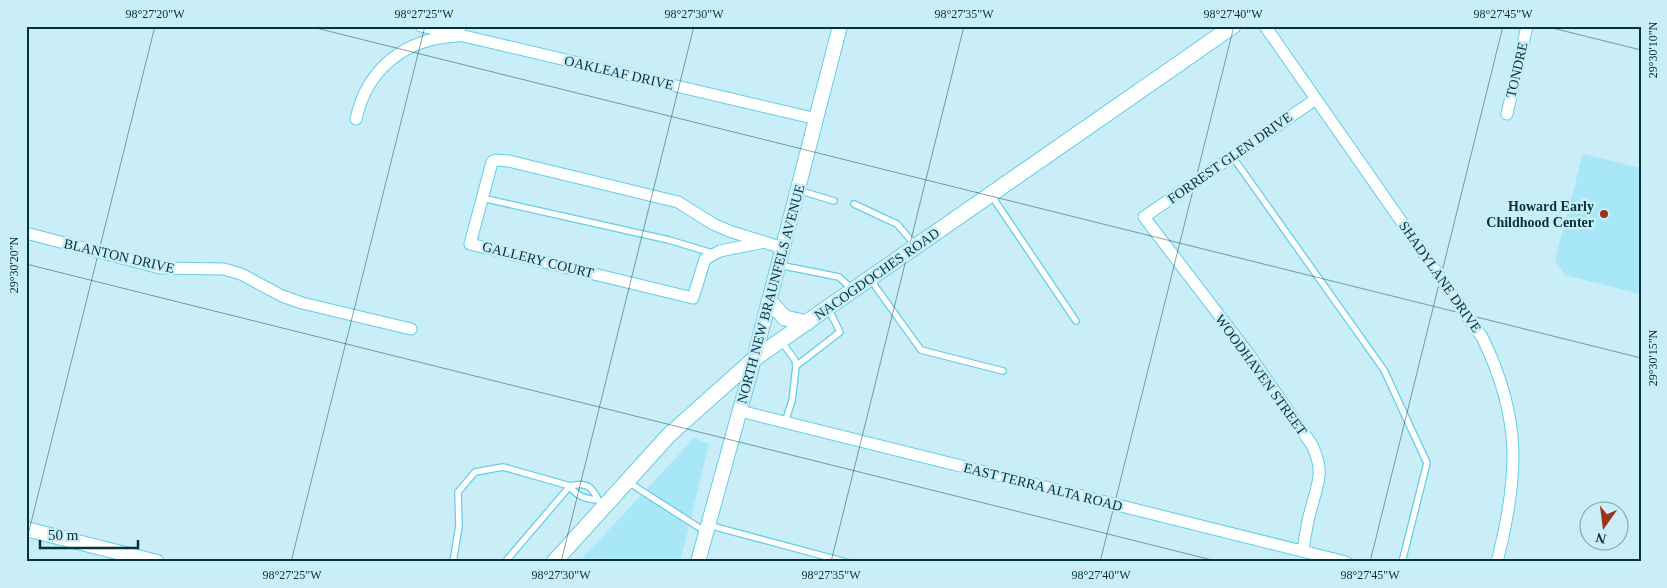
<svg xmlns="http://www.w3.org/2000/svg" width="1667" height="588" viewBox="0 0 1667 588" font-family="Georgia,serif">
	<rect width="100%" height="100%" fill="#c9eef8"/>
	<path fill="#a7e7f7" d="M 1583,154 L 1641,168 L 1641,294 L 1565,275 L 1555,260 Z
		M 694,438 L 709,444 L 680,562 L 579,562 Z"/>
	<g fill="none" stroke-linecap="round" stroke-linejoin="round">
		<g stroke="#63cee7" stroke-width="8">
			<path id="service" d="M 1232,156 L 1384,370 L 1427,463 L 1402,562
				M 798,190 L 834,201
				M 991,195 L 1076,321
				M 482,198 L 669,240 L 712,253
				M 854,204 L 897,224 L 915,245
				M 779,265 L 839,277 L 852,289
				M 870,279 L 921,350 L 1003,371
				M 781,341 L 795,360 L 796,366 L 792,401 L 785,422
				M 796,366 L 840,332 L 828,308
				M 628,482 L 706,532
				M 570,486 C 577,497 586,499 598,500
				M 708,525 L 846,562
				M 453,562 L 459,526 L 458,492 L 475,472 L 503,467 L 570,486 C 591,480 593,491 602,506
				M 505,562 L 570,486"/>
		</g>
		<g stroke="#63cee7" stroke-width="13">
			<path id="minor" d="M 421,26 L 817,119
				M 1265,26 L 1482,337 C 1522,418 1519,476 1497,562
				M 1507,114 L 1527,26
				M 356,119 C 367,68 406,38 458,36 L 460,26
				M 26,233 L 160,268 L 224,269 L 241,274 L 282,296 L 302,303 L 411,329
				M 760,243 L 720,251 L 705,259 L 693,298 L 470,244 L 492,162 L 496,160 L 509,161 L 678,202 L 713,224 L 729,231 L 783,248
				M 740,411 L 1346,562
				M 1303,551 C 1305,537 1307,522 1311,509 C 1318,481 1325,473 1312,445 L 1248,353 L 1144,217 L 1316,99"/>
		</g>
		<g stroke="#63cee7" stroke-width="16">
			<path id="tertiary" d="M 26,529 L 157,562
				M 698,562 L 754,359 L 840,26"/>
		</g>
		<g stroke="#63cee7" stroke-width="17">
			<path id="secondary" d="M 769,301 L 785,318 L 807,323
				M 554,562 L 669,435 L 754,359 L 1233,26"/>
		</g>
		<use href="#service" stroke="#fff" stroke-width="5.5"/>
		<use href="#minor" stroke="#fff" stroke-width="11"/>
		<use href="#tertiary" stroke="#fff" stroke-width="14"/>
		<use href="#secondary" stroke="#fff" stroke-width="15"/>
	</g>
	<path fill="none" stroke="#02343e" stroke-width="1" stroke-opacity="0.45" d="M 308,26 L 1641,358M 1544,26 L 1641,50M 26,264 L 1220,562M 26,543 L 155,26M 291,562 L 425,26M 561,562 L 694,26M 831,562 L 964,26M 1100,562 L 1234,26M 1370,562 L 1503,26M 1639,562 L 1641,557"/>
	<circle fill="#9c3418" stroke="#c9eef8" stroke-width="2" cx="1604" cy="214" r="5"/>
	<g text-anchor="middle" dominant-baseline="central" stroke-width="5" stroke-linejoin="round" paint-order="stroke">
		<g font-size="14" fill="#02343e" stroke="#c9eef8">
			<text transform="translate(1517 70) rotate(-77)">TONDRE</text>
			<text transform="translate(619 73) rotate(13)">OAKLEAF DRIVE</text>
			<text transform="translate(1230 158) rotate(-35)">FORREST GLEN DRIVE</text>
			<text transform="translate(119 256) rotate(13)">BLANTON DRIVE</text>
			<text transform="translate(538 260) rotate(14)">GALLERY COURT</text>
			<text transform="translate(877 274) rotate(-35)">NACOGDOCHES ROAD</text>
			<text transform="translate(1440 277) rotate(55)">SHADYLANE DRIVE</text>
			<text transform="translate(771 294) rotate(-75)">NORTH NEW BRAUNFELS AVENUE</text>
			<text transform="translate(1261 375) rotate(54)">WOODHAVEN STREET</text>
			<text transform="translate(1043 487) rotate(14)">EAST TERRA ALTA ROAD</text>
		</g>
		<g font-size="14" font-weight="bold" fill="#02343e" stroke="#c9eef8" text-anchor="end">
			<text x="1594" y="206">Howard Early<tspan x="1594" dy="16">Childhood Center</tspan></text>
		</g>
	</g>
	<rect width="1667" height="588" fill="none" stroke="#c9eef8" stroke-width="55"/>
	<g transform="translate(1604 526) rotate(194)"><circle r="24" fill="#c9eef8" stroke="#79a4ae"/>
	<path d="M0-4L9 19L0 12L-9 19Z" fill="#9c3418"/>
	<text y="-8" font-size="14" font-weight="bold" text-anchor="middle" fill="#02343e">N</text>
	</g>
	<path d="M40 540v8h98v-8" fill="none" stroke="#02343e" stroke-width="2.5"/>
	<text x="48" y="540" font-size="15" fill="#02343e" stroke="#c9eef8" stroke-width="4" paint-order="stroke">50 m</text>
	<rect x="28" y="28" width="1612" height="532" fill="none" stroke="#02343e" stroke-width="2"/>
	<g font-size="12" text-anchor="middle" fill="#02343e">
		<text x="155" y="18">98°27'20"W</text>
		<text x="424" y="18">98°27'25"W</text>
		<text x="694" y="18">98°27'30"W</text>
		<text x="964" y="18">98°27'35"W</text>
		<text x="1233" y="18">98°27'40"W</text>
		<text x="1503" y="18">98°27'45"W</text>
		<text transform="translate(1653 50) rotate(-90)" y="4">29°30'10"N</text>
		<text transform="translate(14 265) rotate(-90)" y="4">29°30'20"N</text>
		<text transform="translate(1653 358) rotate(-90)" y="4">29°30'15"N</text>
		<text x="292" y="579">98°27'25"W</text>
		<text x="561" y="579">98°27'30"W</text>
		<text x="831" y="579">98°27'35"W</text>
		<text x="1101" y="579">98°27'40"W</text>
		<text x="1370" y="579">98°27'45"W</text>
	</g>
</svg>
